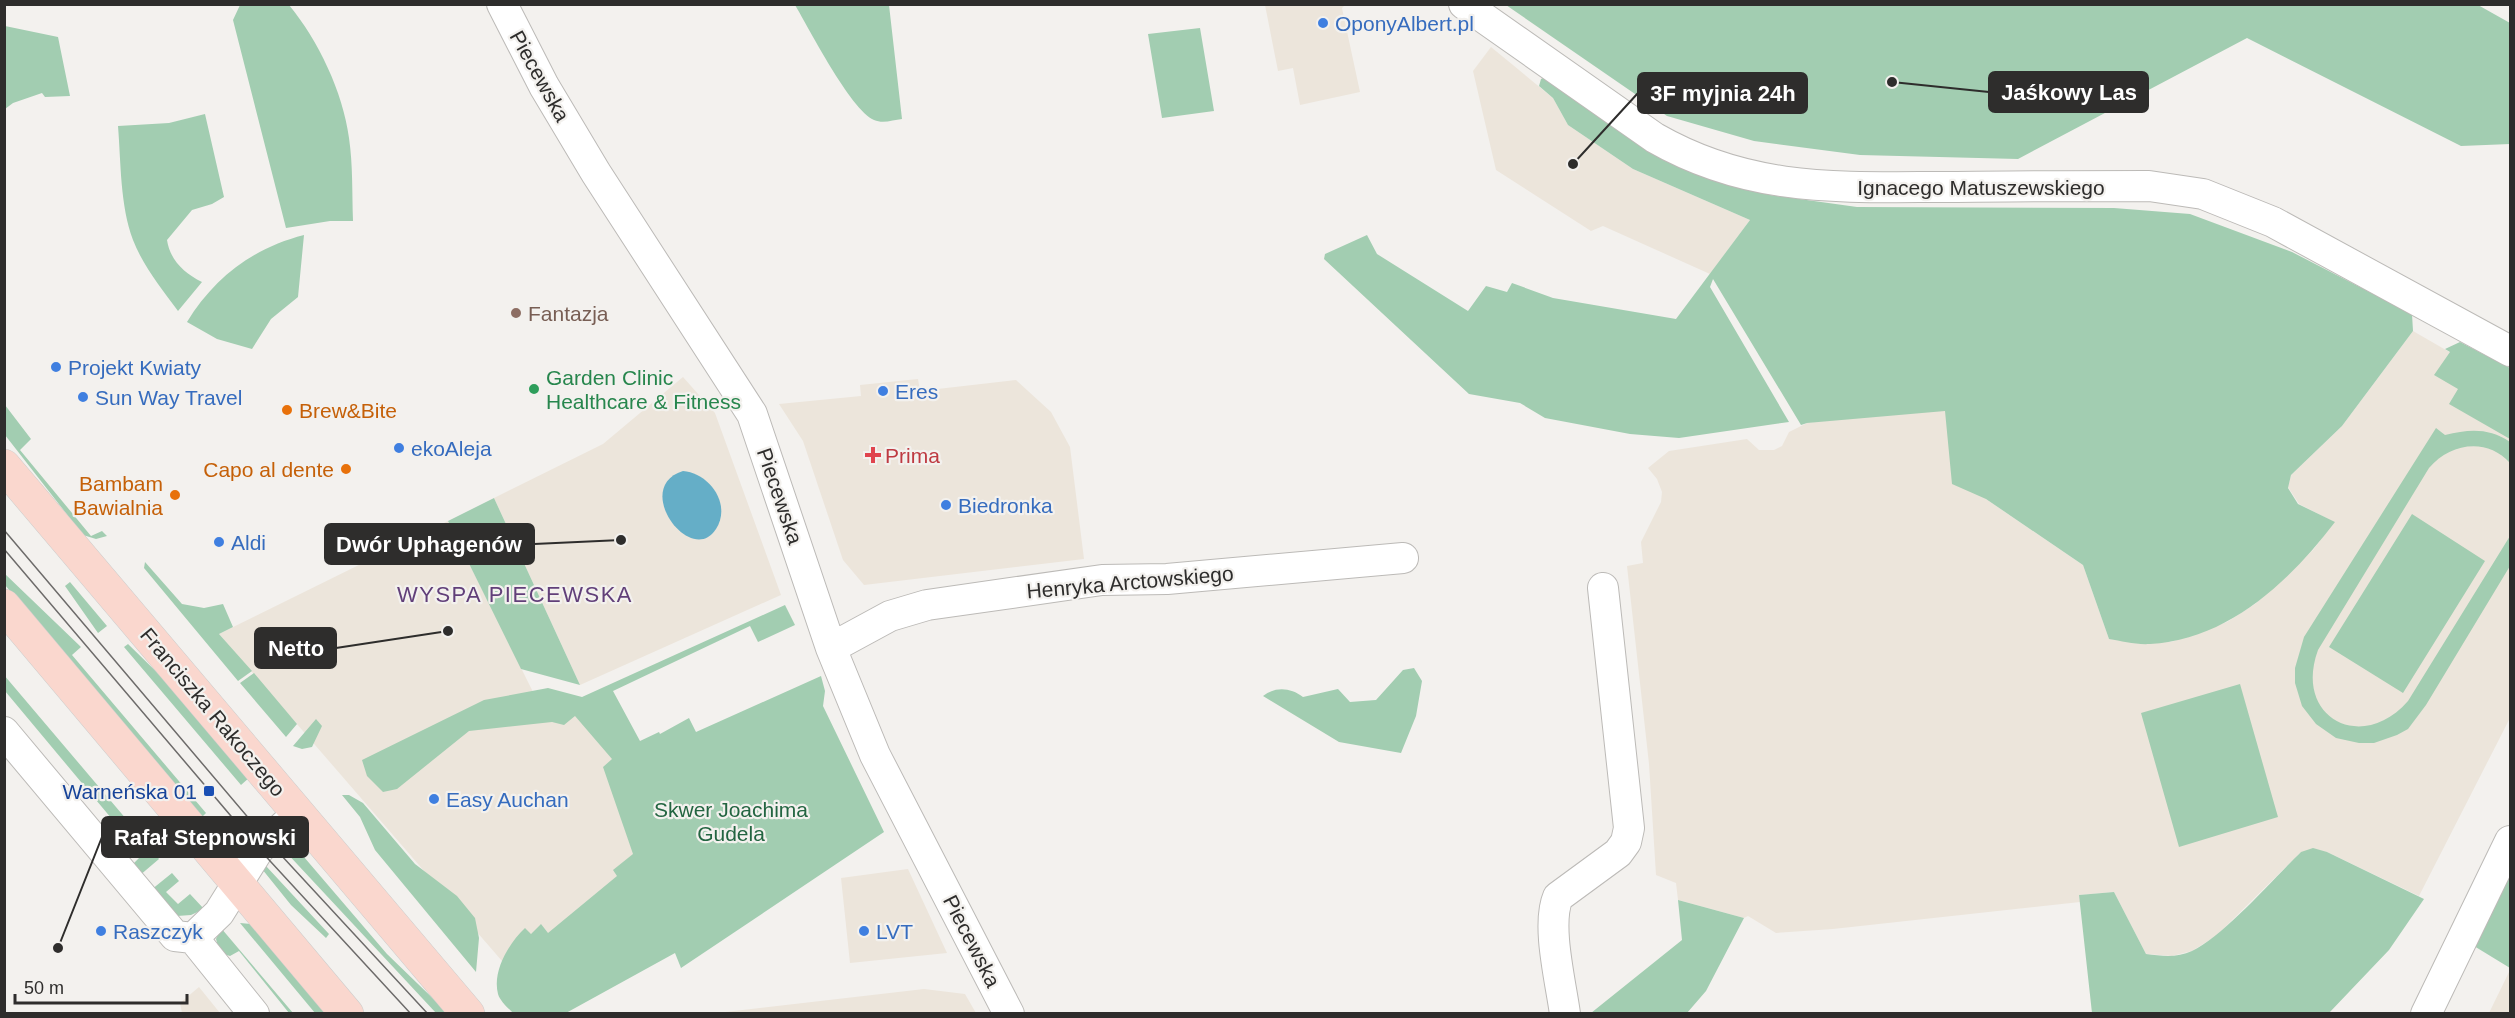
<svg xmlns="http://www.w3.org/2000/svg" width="2515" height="1018" viewBox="0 0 2515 1018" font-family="Helvetica,sans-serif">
	<rect width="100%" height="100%" fill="#f3f1ee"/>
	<path fill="#ece5db" d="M 1265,5 L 1345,5 L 1342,8 L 1360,92 L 1300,105 L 1293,68 L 1278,71 Z
		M 1491,47 L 1553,98 L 1568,125 L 1633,169 L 1750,220 L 1710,274 L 1603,226 L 1591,231 L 1496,170 L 1473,71 Z
		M 2413,331 L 2510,387 L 2510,718 L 2419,896 L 2327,852 L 2301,852 L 2216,936 L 2192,951 L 2172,956 L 2146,954 L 2114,892 L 2079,895 L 2080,902 L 1833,929 L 1776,933 L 1748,916 L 1744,918 L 1678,900 L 1676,883 L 1656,875 L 1649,764 L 1627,566 L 1643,563 L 1641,542 L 1661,502 L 1662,492 L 1657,479 L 1648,468 L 1669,451 L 1747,439 L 1759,450 L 1774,450 L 1782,446 L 1789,432 L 1807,423 L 1963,401 L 1986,499 L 2083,565 L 2109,639 L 2171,642 L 2227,622 L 2255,604 L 2313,550 L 2334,522 L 2299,504 L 2288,487 L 2291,475 L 2342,426 Z
		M 683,377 L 715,413 L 781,595 L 580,685 L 494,498 L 603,444 Z
		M 918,379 L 920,391 L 1016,380 L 1051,412 L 1070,447 L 1084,559 L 864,585 L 843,560 L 803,441 L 779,404 L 861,396 L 860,385 Z
		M 448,521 L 535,696 L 554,695 L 629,744 L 604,767 L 635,859 L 566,1013 L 547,1013 L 219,634 Z
		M 908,869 L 947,953 L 850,963 L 841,878 Z
		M 2510,970 L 2510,1013 L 2489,1013 Z
		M 199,987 L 220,1013 L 182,1013 L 180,1003 Z
		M 924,989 L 965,994 L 976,1013 L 717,1013 Z"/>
	<path fill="#a2cdb1" d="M 240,5 L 289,5 C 318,40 343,92 349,138 C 353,165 352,193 353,221 L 330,221 L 286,228 L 233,20 Z
		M 795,5 L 889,5 L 902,119 C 893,120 883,124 874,120 C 850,109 810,30 795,5 Z
		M 1506,5 L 2478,5 L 2510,23 L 2510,144 L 2461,146 L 2247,38 L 2018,159 L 1860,155 L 1754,141 L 1667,116 Z
		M 5,26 L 58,37 L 70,96 L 45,97 L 42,93 L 13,103 L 5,109 Z
		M 1200,28 L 1214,111 L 1162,118 L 1148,34 Z
		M 1545,77 L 1768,192 L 1770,195 L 1857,207 L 2114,208 L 2190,214 L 2292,252 L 2412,314 L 2413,331 L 2342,426 L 2291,475 L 2288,488 L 2298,504 L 2335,522 C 2290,581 2228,640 2150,644 C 2136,645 2122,641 2109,639 L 2083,565 L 1986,499 L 1952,484 L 1945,411 L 1807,423 L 1801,425 L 1713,279 L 1710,287 L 1789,422 L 1679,438 L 1630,434 L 1545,418 L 1520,403 L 1469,394 L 1324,259 L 1325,254 L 1367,235 L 1377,254 L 1468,311 L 1486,286 L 1507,292 L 1512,283 L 1553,298 L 1676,319 L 1750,220 L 1633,169 L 1568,125 L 1553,98 L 1539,86 L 1541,79 Z
		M 205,114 L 224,197 L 212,204 L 192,210 L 167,240 C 170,260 184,273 202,282 L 178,311 C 162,289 143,266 133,240 C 120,205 121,163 118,126 L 169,123 Z
		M 304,235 L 298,297 L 271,319 L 252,349 L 217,339 L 187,322 C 214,278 253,248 304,235 Z
		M 2460,342 L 2510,368 L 2510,439 L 2449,404 L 2458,389 L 2434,375 L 2450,352 L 2445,349 Z
		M 5,405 L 31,439 L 20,450 L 91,536 L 102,531 L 107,536 L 96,539 L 83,535 L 5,435 Z
		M 2436,428 L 2445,435 C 2470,429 2489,428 2510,442 L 2510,463 C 2487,437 2450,443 2429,468 L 2318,650 C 2293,718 2362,754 2408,701 L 2510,536 L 2510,566 L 2426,705 L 2408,729 L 2397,735 L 2374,743 L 2359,743 L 2336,738 L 2316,724 L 2302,706 L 2295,683 L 2295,668 L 2304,637 Z
		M 494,498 L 580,685 L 521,669 L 448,521 Z
		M 2412,514 L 2485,561 L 2403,693 L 2329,647 Z
		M 145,562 L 182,604 L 204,608 L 223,604 L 233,627 L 219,634 L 252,671 L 238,681 L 144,568 Z
		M 4,573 L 81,647 L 72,655 L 206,813 L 202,817 L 5,585 Z
		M 70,582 L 107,626 L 98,633 L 65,586 Z
		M 785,605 L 795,625 L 758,642 L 750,626 L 613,691 L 640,741 L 659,732 L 660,734 L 689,718 L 696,732 L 821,676 L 825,691 L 823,706 L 884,832 L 681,968 L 675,953 L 566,1013 L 513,1013 C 508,1008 500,1001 498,994 C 492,971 509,943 525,928 L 531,934 L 541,924 L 548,933 L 617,876 L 613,870 L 633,854 L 603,767 L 612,759 L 575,716 L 564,725 L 552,722 L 469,731 L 397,789 L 383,792 L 367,776 L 362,760 L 484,700 L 548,688 L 582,697 Z
		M 128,644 L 174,689 L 250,777 L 241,785 L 124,647 Z
		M 1414,668 L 1422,681 L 1416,716 L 1401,753 L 1339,742 L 1263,696 C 1276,686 1291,688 1303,697 L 1338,689 L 1350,702 L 1376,700 L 1403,670 Z
		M 254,673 L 297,724 L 286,737 L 240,683 Z
		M 4,675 L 127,820 L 121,825 L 145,853 L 151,849 L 159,859 L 139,876 L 131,866 L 142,855 L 5,691 Z
		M 2240,684 L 2278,817 L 2179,847 L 2141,713 Z
		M 316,719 L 322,726 L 312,747 L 302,749 L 293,746 Z
		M 342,795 L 349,795 L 363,803 L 415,864 L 457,896 L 475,918 L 479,938 L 476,972 L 375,850 L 360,817 Z
		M 288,845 L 298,850 L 387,954 L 448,1013 L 436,1013 L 284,850 Z
		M 2313,848 L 2327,852 L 2424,899 L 2389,950 L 2329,1013 L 2092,1013 L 2079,895 L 2114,892 L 2146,954 C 2162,956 2177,958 2192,951 C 2224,936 2273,879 2301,852 Z
		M 266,866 L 329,934 L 326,938 L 291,905 L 262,869 Z
		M 172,873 L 179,881 L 166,892 L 178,904 L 190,894 L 204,909 L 191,915 L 177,916 L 151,890 Z
		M 2510,875 L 2510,968 L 2474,946 Z
		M 1678,900 L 1744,918 L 1706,991 L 1687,1013 L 1591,1013 L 1682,940 Z
		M 240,923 L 251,924 L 330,1013 L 315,1013 Z
		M 221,928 L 293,1013 L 289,1013 L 239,951 L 230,956 L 220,953 L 216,939 Z"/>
	<path fill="#65aec7" d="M 683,471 C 709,473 732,504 716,529 C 691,568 631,487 683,471 Z"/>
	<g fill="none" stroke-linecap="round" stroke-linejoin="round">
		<g stroke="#bcbab7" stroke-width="32">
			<path id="minor" d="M 502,4 L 544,86 L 596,173 L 752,414 L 831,648 L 875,755 L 1009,1014
				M 1464,4 L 1655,138 C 1751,193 1841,187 1948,187 C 2015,186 2082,186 2149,186 L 2203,194 L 2273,222 L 2510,351
				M 831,648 L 890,616 L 927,605 L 1102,580 L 1167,579 L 1403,558
				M 4,732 L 175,936 L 193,938 L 254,1014
				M 193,938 L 219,913 L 259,849 L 298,813
				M 1565,1014 C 1561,983 1546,925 1558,897 L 1618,853 L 1626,842 L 1629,828 L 1603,588
				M 2426,1014 L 2510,841"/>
		</g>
		<g stroke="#cdcdcc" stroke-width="34">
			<path id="major" d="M 4,466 L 468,1014
				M 4,606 L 347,1014"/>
		</g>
		<use href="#minor" stroke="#fff" stroke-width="30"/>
		<use href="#major" stroke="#fad7ce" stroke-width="33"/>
		<path stroke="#6d6b6a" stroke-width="1.5" d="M 4,530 L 268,841 L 428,1014
			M 4,549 L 259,849 L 411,1014"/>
	</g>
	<g fill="#3f7fe0" stroke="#f3f1ee" stroke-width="2">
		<circle cx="1323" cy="23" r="6"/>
		<circle cx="56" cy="367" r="6"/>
		<circle cx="883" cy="391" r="6"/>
		<circle cx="83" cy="397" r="6"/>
		<circle cx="399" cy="448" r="6"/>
		<circle cx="946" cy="505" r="6"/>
		<circle cx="219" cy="542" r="6"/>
		<circle cx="434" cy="799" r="6"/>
		<circle cx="101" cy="931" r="6"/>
		<circle cx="864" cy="931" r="6"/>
	</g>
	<circle fill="#8d6e63" stroke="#f3f1ee" stroke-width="2" cx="516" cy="313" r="6"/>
	<circle fill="#2e9e5b" stroke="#f3f1ee" stroke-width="2" cx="534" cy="389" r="6"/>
	<g fill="#e8710a" stroke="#f3f1ee" stroke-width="2">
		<circle cx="287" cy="410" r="6"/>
		<circle cx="346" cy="469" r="6"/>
		<circle cx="175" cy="495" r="6"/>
	</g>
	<path fill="#e0444e" stroke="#f3f1ee" stroke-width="2" d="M870 446h6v6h6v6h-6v6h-6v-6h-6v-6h6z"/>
	<rect fill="#1a4fb4" stroke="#f3f1ee" stroke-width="2" x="203" y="785" width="12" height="12" rx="3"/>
	<g text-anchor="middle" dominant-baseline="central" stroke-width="4.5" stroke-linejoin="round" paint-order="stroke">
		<g font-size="21" fill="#366cbe" stroke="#f3f1ee" text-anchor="start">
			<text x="1335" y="23">OponyAlbert.pl</text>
			<text x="68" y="367">Projekt Kwiaty</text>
			<text x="895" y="391">Eres</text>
			<text x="95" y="397">Sun Way Travel</text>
			<text x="411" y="448">ekoAleja</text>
			<text x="958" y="505">Biedronka</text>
			<text x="231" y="542">Aldi</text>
			<text x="446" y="799">Easy Auchan</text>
			<text x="113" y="931">Raszczyk</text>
			<text x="876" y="931">LVT</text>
		</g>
		<g font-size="21" fill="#2e2d2c" stroke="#f3f1ee">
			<text transform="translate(540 76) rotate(61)">Piecewska</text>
			<text x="1981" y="187">Ignacego Matuszewskiego</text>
			<text transform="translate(780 496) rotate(71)">Piecewska</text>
			<text transform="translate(1130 582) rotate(-5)">Henryka Arctowskiego</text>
			<text transform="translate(213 712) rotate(50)">Franciszka Rakoczego</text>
			<text transform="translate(972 941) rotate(63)">Piecewska</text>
		</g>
		<g font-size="21" fill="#785e54" stroke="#f3f1ee" text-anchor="start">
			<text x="528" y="313">Fantazja</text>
		</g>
		<g font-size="21" fill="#27864d" stroke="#f3f1ee" text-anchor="start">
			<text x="546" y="377">Garden Clinic<tspan x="546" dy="24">Healthcare &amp; Fitness</tspan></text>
		</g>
		<g font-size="21" fill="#c56008" stroke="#f3f1ee" text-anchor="end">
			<text x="299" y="410" text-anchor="start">Brew&amp;Bite</text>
			<text x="334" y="469">Capo al dente</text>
			<text x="163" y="483">Bambam<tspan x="163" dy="24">Bawialnia</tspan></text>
		</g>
		<g font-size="21" fill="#be3a42" stroke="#f3f1ee" text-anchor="start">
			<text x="885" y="455">Prima</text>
		</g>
		<g font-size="21" fill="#164399" stroke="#f3f1ee" text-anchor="end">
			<text x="197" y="791">Warneńska 01</text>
		</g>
		<g font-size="21" fill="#236541" stroke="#f3f1ee">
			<text x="731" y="809">Skwer Joachima<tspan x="731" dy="24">Gudela</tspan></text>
		</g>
		<g font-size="22" letter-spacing="1.5" fill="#613f79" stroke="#f3f1ee">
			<text x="515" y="594">WYSPA PIECEWSKA</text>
		</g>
	</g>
	<path fill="none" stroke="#2e2d2c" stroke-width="2" d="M1892 82L1989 92M1573 164L1638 93M621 540L534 544M448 631L336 648M58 948L102 837"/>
	<g fill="#2e2d2c" stroke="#f3f1ee" stroke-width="2">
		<circle cx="1892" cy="82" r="6"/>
		<circle cx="1573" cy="164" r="6"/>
		<circle cx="621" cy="540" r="6"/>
		<circle cx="448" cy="631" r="6"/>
		<circle cx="58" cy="948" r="6"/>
	</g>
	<g fill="#2e2d2c" stroke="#2e2d2c" stroke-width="2">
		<rect x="1989" y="72" width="159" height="40" rx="6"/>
		<rect x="1638" y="73" width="169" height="40" rx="6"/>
		<rect x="325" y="524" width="209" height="40" rx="6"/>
		<rect x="255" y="628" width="81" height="40" rx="6"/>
		<rect x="102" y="817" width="206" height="40" rx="6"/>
	</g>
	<g font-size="22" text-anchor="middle" font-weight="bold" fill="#fff">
		<text x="2069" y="100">Jaśkowy Las</text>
		<text x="1723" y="101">3F myjnia 24h</text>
		<text x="429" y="552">Dwór Uphagenów</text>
		<text x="296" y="656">Netto</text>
		<text x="205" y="845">Rafał Stepnowski</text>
	</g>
	<rect width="2515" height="1018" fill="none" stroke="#2e2d2c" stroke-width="12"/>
	<path d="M15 994v9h172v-9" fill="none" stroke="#2e2d2c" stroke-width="3"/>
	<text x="24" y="994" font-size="18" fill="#2e2d2c" stroke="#f3f1ee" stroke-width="4.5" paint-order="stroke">50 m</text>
</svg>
